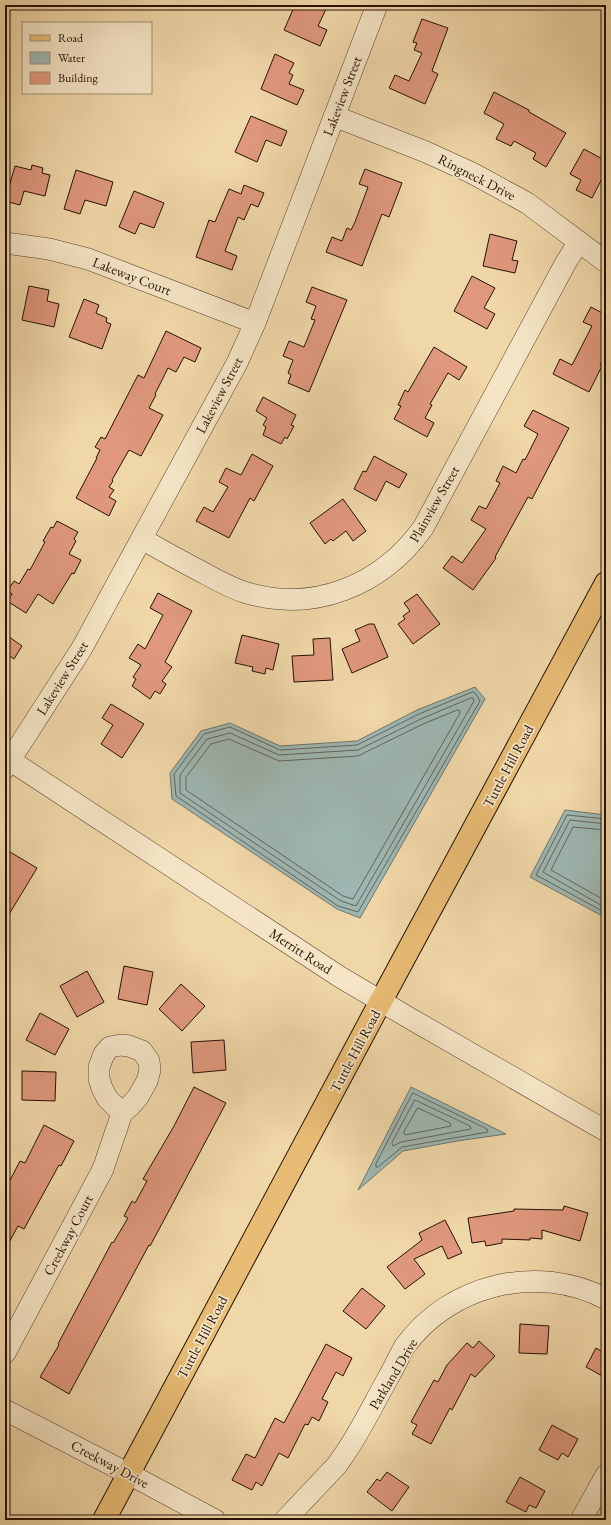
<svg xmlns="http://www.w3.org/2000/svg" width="611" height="1525" viewBox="0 0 611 1525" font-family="'EB Garamond',serif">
	<rect width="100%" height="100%" fill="#f0d7a8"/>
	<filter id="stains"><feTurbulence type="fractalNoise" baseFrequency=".005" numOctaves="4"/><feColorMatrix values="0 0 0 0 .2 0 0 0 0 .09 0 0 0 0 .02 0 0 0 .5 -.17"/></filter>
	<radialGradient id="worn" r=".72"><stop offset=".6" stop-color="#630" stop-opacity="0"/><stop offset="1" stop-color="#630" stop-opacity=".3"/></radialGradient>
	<path fill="#9eb7b2" stroke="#6e756c" d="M 475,687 L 485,699 L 360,918 L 337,909 L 172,799 L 170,773 L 201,731 L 230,723 L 280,746 L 357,741 L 417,710 Z
		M 565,810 L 606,815 L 606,918 L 530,877 Z
		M 411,1087 L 506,1134 L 457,1141 L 403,1151 L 358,1190 Z"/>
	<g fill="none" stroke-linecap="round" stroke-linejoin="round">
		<path stroke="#62645b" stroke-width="1" d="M 473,692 L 475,693 L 480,701 L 358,912 L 338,906 L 176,796 L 174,774 L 204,734 L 230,727 L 280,750 L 357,745 L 419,714 Z
			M 471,698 L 473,698 L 474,701 L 356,906 L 341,901 L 180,793 L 180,775 L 207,739 L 230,733 L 279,755 L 358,750 L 421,719 Z
			M 458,710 L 460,711 L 460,713 L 353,899 L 343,896 L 186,790 L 186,777 L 211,744 L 229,739 L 279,761 L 358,756 L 423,724 Z
			M 606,819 L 567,815 L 536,875 L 606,913
			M 606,824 L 570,820 L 543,872 L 606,908
			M 606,830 L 573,827 L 551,870 L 606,901
			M 413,1093 L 487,1129 L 488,1132 L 402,1147 L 378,1167 L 376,1167 L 376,1164 Z
			M 415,1100 L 470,1126 L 471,1129 L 401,1142 L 393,1146 L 392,1143 Z
			M 418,1108 L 450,1123 L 451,1126 L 405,1135 L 404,1132 Z"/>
	</g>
	<path fill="#df987d" stroke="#251104" d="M 295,5 L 316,5 L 326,9 L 318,26 L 327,30 L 320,46 L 284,30 Z
		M 422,19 L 448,28 L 432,71 L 438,74 L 425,104 L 389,88 L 395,75 L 409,81 L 422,53 L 414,50 L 417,43 L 413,42 Z
		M 275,54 L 294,63 L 289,73 L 293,75 L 289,84 L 304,90 L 297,105 L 261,89 Z
		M 494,92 L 529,110 L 529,112 L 566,133 L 546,167 L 533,159 L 536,153 L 514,141 L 511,146 L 496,139 L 504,124 L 484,113 Z
		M 251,116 L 287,131 L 281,146 L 266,140 L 257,162 L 235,152 Z
		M 584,149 L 606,161 L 606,171 L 592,198 L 576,190 L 581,180 L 570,174 Z
		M 32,165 L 43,168 L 42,173 L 50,175 L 45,196 L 24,191 L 20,205 L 5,201 L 15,166 L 31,170 Z
		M 365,169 L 402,183 L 389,217 L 382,214 L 362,266 L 326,252 L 332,237 L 342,241 L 347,228 L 351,230 L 355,222 L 368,187 L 359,184 Z
		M 76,170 L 113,182 L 106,206 L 85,200 L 80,214 L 64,209 Z
		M 244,185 L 264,193 L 258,207 L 251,204 L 244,220 L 238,217 L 225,251 L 237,256 L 232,270 L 196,257 L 209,220 L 215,222 L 229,189 L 241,194 Z
		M 134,191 L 164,203 L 154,228 L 140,223 L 135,234 L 119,227 Z
		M 490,234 L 517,241 L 512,260 L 518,261 L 515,273 L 483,266 Z
		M 472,276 L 495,288 L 484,308 L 495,314 L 487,329 L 454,311 Z
		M 29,286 L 49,290 L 47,301 L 59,304 L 54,327 L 22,320 Z
		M 312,287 L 347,300 L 309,392 L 288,383 L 291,375 L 288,373 L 293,360 L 283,356 L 289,341 L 304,347 L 315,320 L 311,319 L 316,306 L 306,302 Z
		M 84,299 L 99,305 L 96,313 L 107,318 L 106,322 L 111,324 L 102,349 L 69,337 Z
		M 591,307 L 606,315 L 606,353 L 600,365 L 602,366 L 589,392 L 553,374 L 560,359 L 572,365 L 592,326 L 583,322 Z
		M 166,331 L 201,348 L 195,362 L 184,357 L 176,372 L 168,368 L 155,394 L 156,395 L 149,408 L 163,415 L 141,456 L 129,450 L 112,480 L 113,481 L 109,487 L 114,490 L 109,497 L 116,501 L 109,516 L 76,498 L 97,458 L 96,458 L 100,450 L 95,447 L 101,437 L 105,439 L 138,375 L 144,378 Z
		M 434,347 L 467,367 L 459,380 L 448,373 L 430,404 L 432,405 L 425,418 L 434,423 L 427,437 L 394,419 L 401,406 L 398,405 L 405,390 L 408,392 Z
		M 263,397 L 296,415 L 291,425 L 294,426 L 287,439 L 285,437 L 281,444 L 263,435 L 266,427 L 263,425 L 267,418 L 256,411 Z
		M 533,410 L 569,428 L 532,499 L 528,497 L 495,557 L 496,558 L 473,590 L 443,568 L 452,556 L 462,563 L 486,529 L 471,520 L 479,506 L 486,509 L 500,483 L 496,481 L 503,466 L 516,473 L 523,459 L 525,460 L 538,434 L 524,426 Z
		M 252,454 L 273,466 L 254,501 L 250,498 L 229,538 L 196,521 L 204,507 L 213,512 L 228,487 L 219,482 L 226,468 L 241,475 Z
		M 374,456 L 407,474 L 399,488 L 386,481 L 376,501 L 354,489 L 363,471 L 366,472 Z
		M 343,499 L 366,531 L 353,541 L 346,531 L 333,541 L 331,539 L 325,544 L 310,523 Z
		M 57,521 L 78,532 L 74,539 L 76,541 L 69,554 L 81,560 L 74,574 L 72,573 L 53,604 L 38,594 L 26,613 L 7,601 L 12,594 L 7,591 L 14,581 L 19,584 L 28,569 L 30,570 L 45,542 L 43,541 L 51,527 L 53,528 Z
		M 158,593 L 192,611 L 165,662 L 172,667 L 162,681 L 166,684 L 160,694 L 155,691 L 150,699 L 132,686 L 136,679 L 133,677 L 141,665 L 129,658 L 138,644 L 145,649 L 163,615 L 150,608 Z
		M 417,594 L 440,624 L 413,644 L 398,624 L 405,619 L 403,616 L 410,611 L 404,603 Z
		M 369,624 L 374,624 L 388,657 L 352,673 L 342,649 L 360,641 L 355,630 Z
		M 5,634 L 22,646 L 14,659 L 5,653 Z
		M 242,635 L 279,644 L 273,670 L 266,668 L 265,674 L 252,671 L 253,667 L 235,663 Z
		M 330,638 L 333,680 L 294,682 L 292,656 L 314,655 L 313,639 Z
		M 111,704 L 144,724 L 122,758 L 101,744 L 113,725 L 102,718 Z
		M 5,849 L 37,868 L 5,921 Z
		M 124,966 L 153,972 L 147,1005 L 118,999 Z
		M 87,971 L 104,1002 L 77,1017 L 60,986 Z
		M 181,984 L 205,1006 L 182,1031 L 159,1009 Z
		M 40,1013 L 69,1029 L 55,1055 L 26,1040 Z
		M 224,1040 L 226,1070 L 193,1073 L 191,1042 Z
		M 22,1071 L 56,1072 L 55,1101 L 22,1100 Z
		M 194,1087 L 226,1103 L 164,1220 L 150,1246 L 149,1245 L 69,1394 L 40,1377 L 59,1345 L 58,1344 L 112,1242 L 113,1243 L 128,1218 L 124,1216 L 132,1201 L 135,1203 L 147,1181 L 143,1179 L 174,1126 Z
		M 44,1125 L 74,1141 L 61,1166 L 59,1165 L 24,1229 L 18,1226 L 5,1250 L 5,1190 L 20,1161 L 25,1163 Z
		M 564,1206 L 588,1213 L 580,1241 L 542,1230 L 542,1239 L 530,1238 L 530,1240 L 502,1239 L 502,1243 L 486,1246 L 485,1241 L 472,1243 L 468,1218 L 514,1211 L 514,1209 L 563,1210 Z
		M 445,1220 L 462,1253 L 448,1259 L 442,1246 L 414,1259 L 425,1274 L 405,1289 L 387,1267 L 422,1240 L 419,1233 Z
		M 362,1288 L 385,1306 L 366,1329 L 343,1311 Z
		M 520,1324 L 549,1326 L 547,1354 L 519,1353 Z
		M 479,1341 L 495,1356 L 475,1377 L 471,1374 L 452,1410 L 450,1408 L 431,1444 L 412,1434 L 417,1425 L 411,1422 L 434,1380 L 438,1382 L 447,1365 L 467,1343 L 473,1348 Z
		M 326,1344 L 352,1358 L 343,1376 L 336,1372 L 322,1399 L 328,1402 L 319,1421 L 312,1417 L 308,1425 L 305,1424 L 288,1458 L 279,1453 L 262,1486 L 256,1482 L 252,1490 L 232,1480 L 246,1454 L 255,1458 L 275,1418 L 284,1423 Z
		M 596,1348 L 606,1354 L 606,1378 L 586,1367 Z
		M 552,1425 L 578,1439 L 568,1457 L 562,1453 L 558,1460 L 539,1450 Z
		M 387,1472 L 409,1487 L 392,1511 L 367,1492 L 377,1479 L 380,1481 Z
		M 520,1477 L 545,1491 L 536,1508 L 529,1505 L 526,1512 L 506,1502 Z"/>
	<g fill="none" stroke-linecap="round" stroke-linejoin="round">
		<g stroke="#58422d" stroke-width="22">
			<path id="minor" d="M 334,116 L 426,152 L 472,173 L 527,203 L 606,262
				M 5,243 L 49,249 L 88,259 L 255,323
				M 142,539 C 161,550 181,561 200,571 C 215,579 229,587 244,592 C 314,614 382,585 423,528 L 565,264 L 578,243
				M 5,757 L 340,977 L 411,1019 L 606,1131
				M 5,768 L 82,648 L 237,363 L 255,323 L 377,5
				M 5,1353 L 103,1169 L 122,1113 L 130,1106 L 138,1097 L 147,1081 L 150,1070 L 149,1061 L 142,1051 L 129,1046 L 121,1045 L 110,1047 L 104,1054 L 99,1067 L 99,1079 L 102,1088 L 107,1098 L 122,1113
				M 5,1410 L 129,1474 L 215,1520
				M 285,1520 L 337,1465 L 346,1452 C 362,1428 374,1403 388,1378 C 394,1368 399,1356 405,1346 C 450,1284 538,1263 606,1299
				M 581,1520 L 606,1475"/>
		</g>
		<g stroke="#251104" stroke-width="24">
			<path id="major" d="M 104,1520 L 381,1001 L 606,583"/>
		</g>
		<use href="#minor" stroke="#f5e5c6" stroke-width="21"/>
		<use href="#major" stroke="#e8bc74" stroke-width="22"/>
	</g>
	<g text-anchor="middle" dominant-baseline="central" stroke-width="3.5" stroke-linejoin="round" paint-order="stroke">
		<g font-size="14" fill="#251104" stroke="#f5e5c6">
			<text transform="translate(342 96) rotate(-69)">Lakeview Street</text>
			<text transform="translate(477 177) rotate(27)">Ringneck Drive</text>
			<text transform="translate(132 276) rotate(21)">Lakeway Court</text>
			<text transform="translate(219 395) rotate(-62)">Lakeview Street</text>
			<text transform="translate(434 504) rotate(-60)">Plainview Street</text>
			<text transform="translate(62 678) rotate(-58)">Lakeview Street</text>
			<text transform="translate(508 766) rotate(-62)">Tuttle Hill Road</text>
			<text transform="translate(301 951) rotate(33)">Merritt Road</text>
			<text transform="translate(355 1051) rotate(-62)">Tuttle Hill Road</text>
			<text transform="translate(68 1235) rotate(-62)">Creekway Court</text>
			<text transform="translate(202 1337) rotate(-62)">Tuttle Hill Road</text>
			<text transform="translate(393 1374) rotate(-59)">Parkland Drive</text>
			<text transform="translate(110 1464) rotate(28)">Creekway Drive</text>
		</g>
	</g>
	<rect width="611" height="1525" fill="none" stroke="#f0d7a8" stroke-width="20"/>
	<rect x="6" y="6" width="599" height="1513" fill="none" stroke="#251104" stroke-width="2"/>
	<rect x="10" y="10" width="591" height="1505" fill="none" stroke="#251104"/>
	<rect x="22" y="22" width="130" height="72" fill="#f5e5c6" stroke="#a29078"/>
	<rect x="30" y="35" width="20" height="6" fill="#e8bc74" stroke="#a29078"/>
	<text x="58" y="42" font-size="12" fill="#251104">Road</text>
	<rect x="30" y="52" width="20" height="12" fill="#9eb7b2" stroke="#a29078"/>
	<text x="58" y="62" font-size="12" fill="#251104">Water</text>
	<rect x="30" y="72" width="20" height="12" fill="#df987d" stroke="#a29078"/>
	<text x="58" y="82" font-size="12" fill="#251104">Building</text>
	<rect width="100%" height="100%" filter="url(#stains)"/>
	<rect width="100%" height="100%" fill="url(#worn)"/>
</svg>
